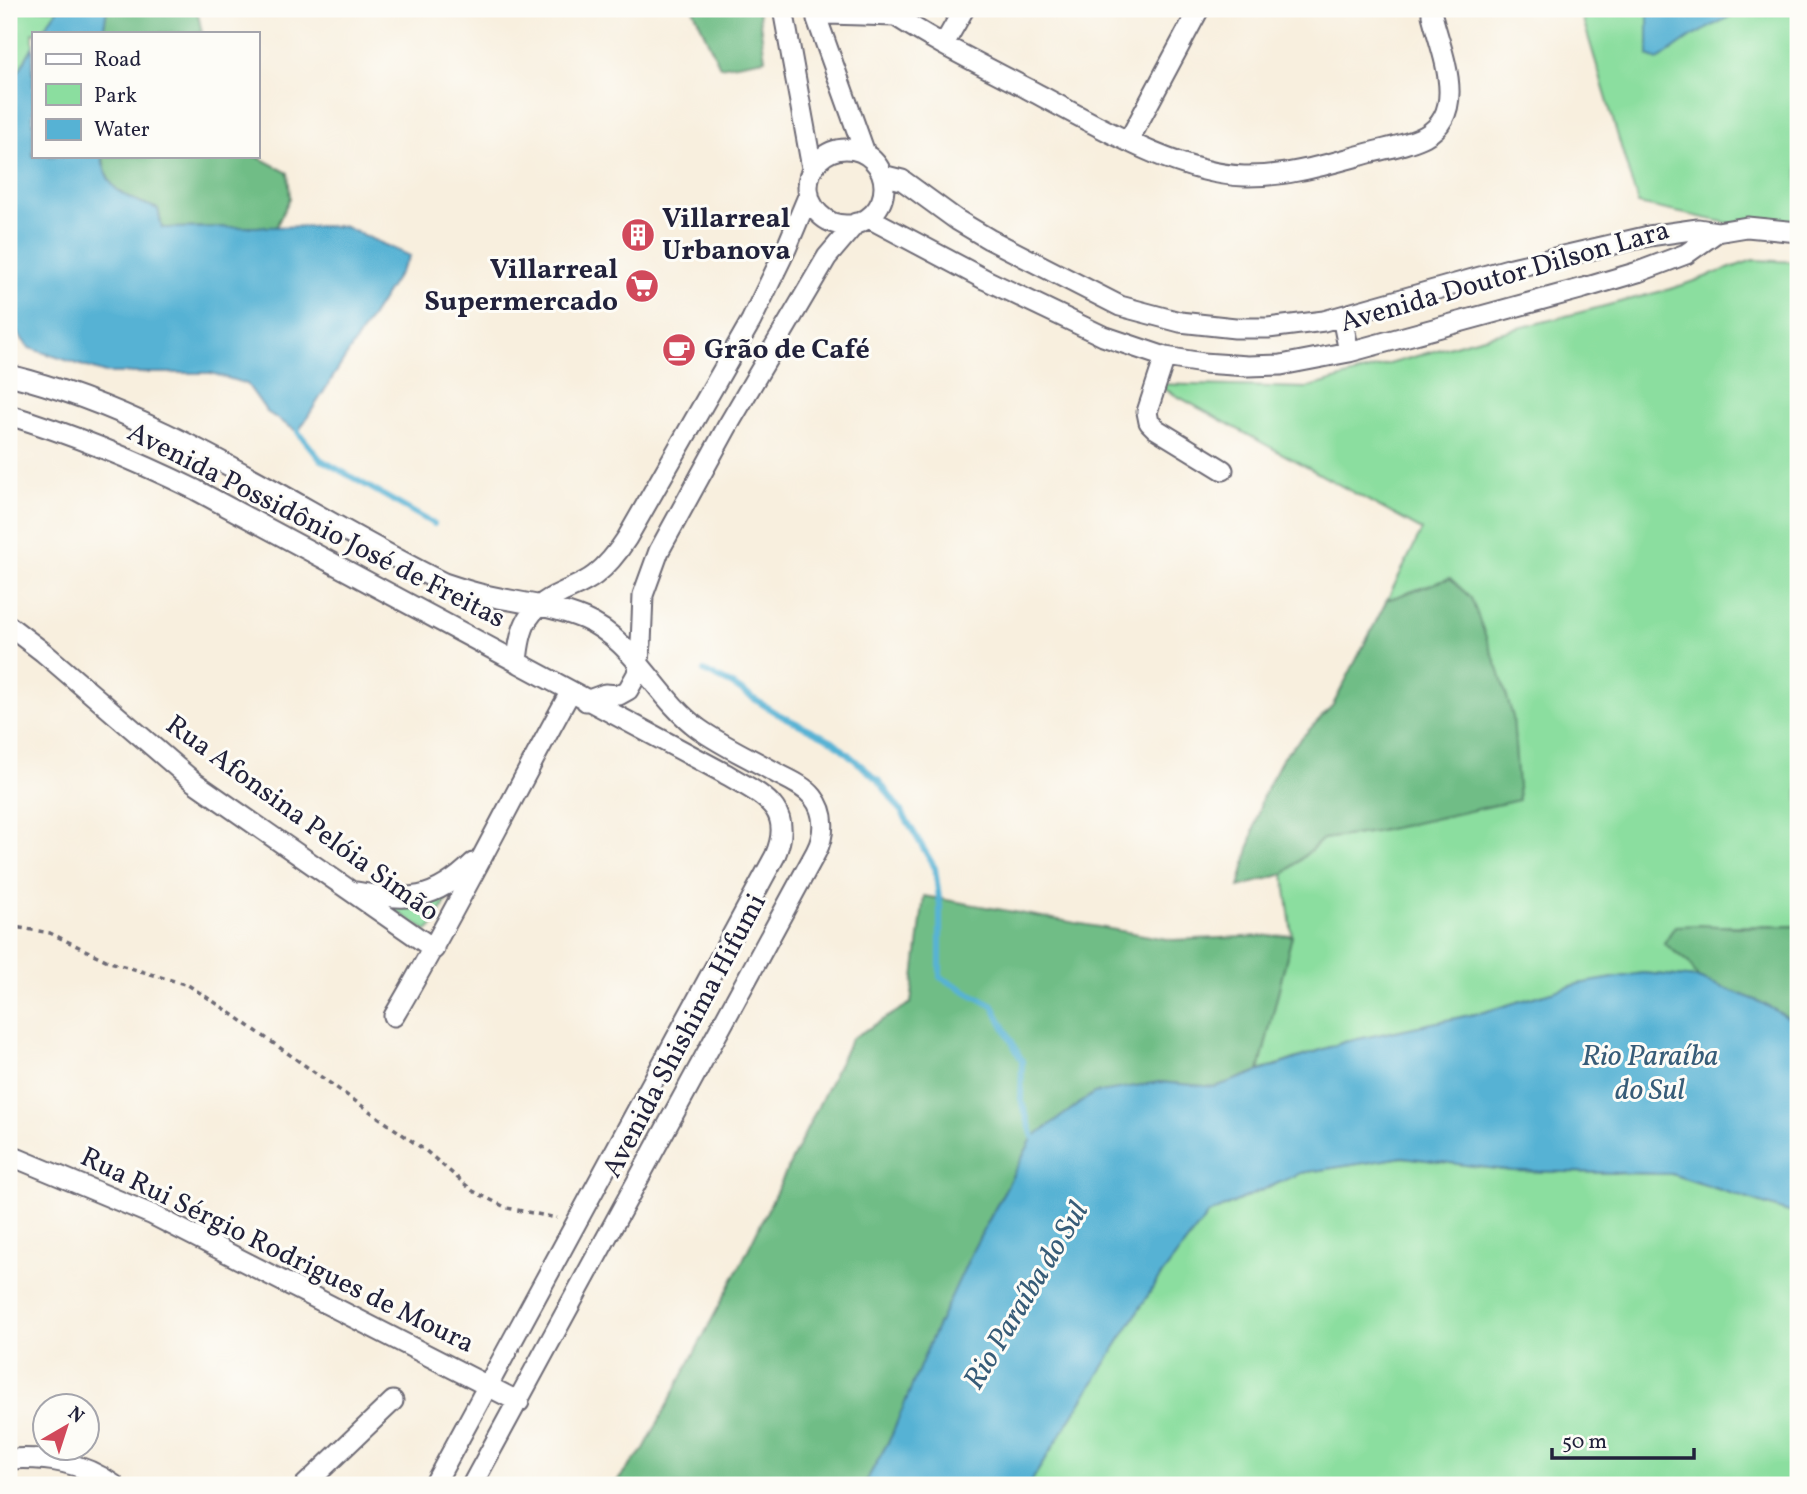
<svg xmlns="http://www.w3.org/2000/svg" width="1807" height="1494" viewBox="0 0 1807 1494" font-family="Vollkorn,serif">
	<rect width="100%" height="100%" fill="#fdfcf7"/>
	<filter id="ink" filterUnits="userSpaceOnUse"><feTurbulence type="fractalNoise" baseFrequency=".0143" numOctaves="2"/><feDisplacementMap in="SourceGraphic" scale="14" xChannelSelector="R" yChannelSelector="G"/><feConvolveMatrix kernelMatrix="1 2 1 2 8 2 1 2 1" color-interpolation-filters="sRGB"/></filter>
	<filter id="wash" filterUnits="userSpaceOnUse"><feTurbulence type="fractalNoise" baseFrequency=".00686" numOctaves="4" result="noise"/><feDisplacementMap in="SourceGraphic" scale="28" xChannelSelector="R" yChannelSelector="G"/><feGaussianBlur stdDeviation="1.57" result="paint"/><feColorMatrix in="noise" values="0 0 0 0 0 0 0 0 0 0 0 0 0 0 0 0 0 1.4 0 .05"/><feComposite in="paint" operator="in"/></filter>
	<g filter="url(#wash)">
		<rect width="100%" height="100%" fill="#f8efde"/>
		<path fill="#8bde9f" stroke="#56806d" stroke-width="2" d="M 9,9 L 58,9 L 41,33 L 33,33 L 33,46 L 9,89 Z
			M 1580,9 L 1798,9 L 1798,231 L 1747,227 L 1638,204 Z
			M 1753,260 L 1798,262 L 1798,926 L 1675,926 L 1664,943 L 1689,963 L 1698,978 L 1643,973 L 1578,984 L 1484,1012 L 1344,1042 L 1259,1071 L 1292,935 L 1284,874 L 1323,839 L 1375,832 L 1471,598 L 1450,579 L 1387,600 L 1422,530 L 1155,384 L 1307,388 L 1465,342 L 1674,288 Z
			M 451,890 L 435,924 L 427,931 L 388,906 Z
			M 1403,1157 L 1512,1171 L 1671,1174 L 1798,1215 L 1798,1485 L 1029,1485 L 1157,1281 L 1208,1214 L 1301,1173 Z"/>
		<path fill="#70bd86" stroke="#497060" stroke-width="2" d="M 107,9 L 197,9 L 202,33 L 103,33 Z
			M 693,9 L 758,9 L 765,59 L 720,67 Z
			M 103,156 L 256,156 L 288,173 L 290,198 L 276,227 L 162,228 L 158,209 C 128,197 105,193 103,156 Z
			M 1450,578 L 1471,598 L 1499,671 L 1513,717 L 1519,800 L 1375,832 L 1323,839 L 1284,874 L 1239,887 L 1262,798 L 1283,757 L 1333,705 L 1387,600 Z
			M 924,896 L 1172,940 L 1292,935 L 1259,1071 L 1215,1087 L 1159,1082 L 1033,1137 L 973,1250 L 891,1437 L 864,1485 L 614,1485 L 644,1449 L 740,1266 L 851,1039 L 911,1003 Z
			M 1699,925 L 1738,927 L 1798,926 L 1798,1023 L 1758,1001 L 1698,978 L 1689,963 L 1664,943 L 1675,926 Z"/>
		<path fill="#56b2d4" stroke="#3c6a88" stroke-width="2" d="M 58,9 L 107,9 L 103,33 L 41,33 Z
			M 1648,9 L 1744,9 L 1691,37 L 1658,60 L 1648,56 Z
			M 33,46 L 33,156 L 102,156 C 106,193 127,197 158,209 L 162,228 L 343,226 L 410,256 L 298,432 L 267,412 L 247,384 L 211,373 L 105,373 L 29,348 L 9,322 L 9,89 Z
			M 1643,973 L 1698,978 L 1758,1001 L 1798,1023 L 1798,1215 L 1671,1174 L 1512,1171 L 1403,1157 L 1301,1173 L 1208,1214 L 1157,1281 L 1029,1485 L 864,1485 L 891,1437 L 929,1344 L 973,1250 L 1033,1137 L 1094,1093 L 1159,1082 L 1215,1087 L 1344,1042 L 1484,1012 L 1578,984 Z"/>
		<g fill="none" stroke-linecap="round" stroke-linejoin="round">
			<path stroke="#56b2d4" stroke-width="6" d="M 297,425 L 298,432 L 320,459 L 434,524
				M 704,671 L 731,684 L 776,713 L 833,741 L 879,781 L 903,814 L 935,868 L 940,906 L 940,977 L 993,1006 L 1022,1061 L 1021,1099 L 1033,1137 L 1037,1142"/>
		</g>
	</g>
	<g filter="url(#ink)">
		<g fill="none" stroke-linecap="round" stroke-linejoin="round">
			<g stroke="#6d6a74" stroke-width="23">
				<path id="minor" d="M 783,9 L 812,168
					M 885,9 C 930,40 980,64 1028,89 C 1090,121 1174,174 1244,176 C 1287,177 1328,164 1369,153 C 1387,148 1408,145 1425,136 C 1469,112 1441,52 1432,15 L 1432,9
					M 828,14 L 895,16
					M 817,19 L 865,153
					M 944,44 L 964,9
					M 1129,140 L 1199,9
					M808 187a38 38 0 1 1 76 0a38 38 0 1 1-76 0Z
					M 882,175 L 902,180 L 957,220 L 989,239 L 1120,306 L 1180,322 L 1235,328 L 1268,328 L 1324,321 L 1512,268 L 1649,236 L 1698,229 L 1717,232 L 1747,227 L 1798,232
					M 869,218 L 986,280 L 1103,336 L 1165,357 L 1203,363 L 1248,366 L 1281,365 L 1349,352 L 1584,288 L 1638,272 L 1686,254 L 1717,232
					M 1342,317 L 1349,352
					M 1165,357 L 1147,412 L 1149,422 L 1156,429 L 1223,470
					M 9,375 C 167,414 300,512 444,583 C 456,587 468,591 480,594 C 515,602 550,605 584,619 C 634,640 656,698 699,729 C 723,746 752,759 778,774 C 790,780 804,786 813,797 C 826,813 825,835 816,852 L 472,1485
					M 9,415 C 74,435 135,460 196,490 L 724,773 C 761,795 796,807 775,856 L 434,1485
					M 9,626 L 43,652 L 194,782 L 434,949
					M 517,662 C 520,626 527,608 561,593 C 573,587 585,583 595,575 C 608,565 618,552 627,538 L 751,321 L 786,249 L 809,194
					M 586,701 L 605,694 L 619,695 L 628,690 L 637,674 L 641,644 L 643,595 L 659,551 L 727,427 L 827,257 L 856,223
					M 357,892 C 409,901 433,902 473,863
					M 394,1016 C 457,910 511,799 571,691
					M 9,1155 L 153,1215 L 519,1402
					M 9,1459 C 48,1457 82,1462 114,1485
					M 305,1485 L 393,1401"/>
			</g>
			<path stroke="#6d6a74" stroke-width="3.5" stroke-dasharray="5 5" stroke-linecap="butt" d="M 9,926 L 50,933 L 110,962 L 188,985 L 225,1009 L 426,1151 L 473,1191 L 507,1208 L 557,1218"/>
			<use href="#minor" stroke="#fff" stroke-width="19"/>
		</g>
	</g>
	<defs>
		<g id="building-disc" transform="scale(1.75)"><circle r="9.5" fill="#d1495b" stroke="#fdfcf7"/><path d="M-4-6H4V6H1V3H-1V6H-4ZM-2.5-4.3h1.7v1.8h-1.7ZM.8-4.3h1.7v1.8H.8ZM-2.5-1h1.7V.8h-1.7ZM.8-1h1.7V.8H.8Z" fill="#fff"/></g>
		<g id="supermarket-disc" transform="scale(1.75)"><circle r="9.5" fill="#d1495b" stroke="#fdfcf7"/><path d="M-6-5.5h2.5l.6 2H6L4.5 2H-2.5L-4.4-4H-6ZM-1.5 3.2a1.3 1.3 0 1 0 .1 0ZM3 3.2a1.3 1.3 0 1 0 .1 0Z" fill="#fff"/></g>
		<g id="cafe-disc" transform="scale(1.75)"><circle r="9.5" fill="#d1495b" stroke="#fdfcf7"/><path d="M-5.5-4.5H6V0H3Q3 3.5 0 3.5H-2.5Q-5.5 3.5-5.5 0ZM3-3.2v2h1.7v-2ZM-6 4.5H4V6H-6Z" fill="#fff"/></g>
	</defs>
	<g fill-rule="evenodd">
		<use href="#building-disc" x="638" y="235"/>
		<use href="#supermarket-disc" x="642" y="286"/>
		<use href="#cafe-disc" x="679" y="350"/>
	</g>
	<g text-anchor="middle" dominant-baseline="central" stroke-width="6" stroke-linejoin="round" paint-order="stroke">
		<g font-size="28" font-weight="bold" fill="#22223b" stroke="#fdfcf7" text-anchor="start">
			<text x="662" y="219">Villarreal<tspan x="662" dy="32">Urbanova</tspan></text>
			<text x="618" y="270" text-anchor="end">Villarreal<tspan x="618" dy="32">Supermercado</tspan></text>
			<text x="704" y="350">Grão de Café</text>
		</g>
		<g font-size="28" fill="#22223b" stroke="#fdfcf7">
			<text transform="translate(1505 277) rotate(-16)">Avenida Doutor Dilson Lara</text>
			<text transform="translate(316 526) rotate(27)">Avenida Possidônio José de Freitas</text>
			<text transform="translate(302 819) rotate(36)">Rua Afonsina Pelóia Simão</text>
			<text transform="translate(685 1036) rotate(-62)">Avenida Shishima Hifumi</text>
			<text transform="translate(277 1251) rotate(26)">Rua Rui Sérgio Rodrigues de Moura</text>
		</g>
		<g font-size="30" font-style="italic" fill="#375c78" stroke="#fdfcf7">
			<text x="1650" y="1057">Rio Paraíba<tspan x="1650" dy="34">do Sul</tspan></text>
			<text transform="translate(1027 1296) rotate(-59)">Rio Paraíba do Sul</text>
		</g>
	</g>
	<rect width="1807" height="1494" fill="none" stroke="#fdfcf7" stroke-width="35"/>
	<rect x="32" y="32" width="228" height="126" fill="#fdfcf7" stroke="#a5a5ac" stroke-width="2"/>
	<rect x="46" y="54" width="35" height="10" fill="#ffffff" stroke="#a5a5ac" stroke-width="2"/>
	<text x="94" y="66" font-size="21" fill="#22223b">Road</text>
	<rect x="46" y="84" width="35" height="21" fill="#8bde9f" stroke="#a5a5ac" stroke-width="2"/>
	<text x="94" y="102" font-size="21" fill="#22223b">Park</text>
	<rect x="46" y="119" width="35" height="21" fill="#56b2d4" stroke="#a5a5ac" stroke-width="2"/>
	<text x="94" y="136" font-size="21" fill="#22223b">Water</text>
	<g transform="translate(66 1427) rotate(39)"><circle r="33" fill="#fdfcf7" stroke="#a5a5ac" stroke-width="2"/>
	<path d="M0-5L12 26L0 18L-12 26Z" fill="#d1495b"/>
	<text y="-10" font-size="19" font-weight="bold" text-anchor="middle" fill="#22223b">N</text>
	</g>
	<path d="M1552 1448v10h142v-10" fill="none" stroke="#22223b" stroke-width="3.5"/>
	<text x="1562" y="1448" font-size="21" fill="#22223b" stroke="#fdfcf7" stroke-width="5" paint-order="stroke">50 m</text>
</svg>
